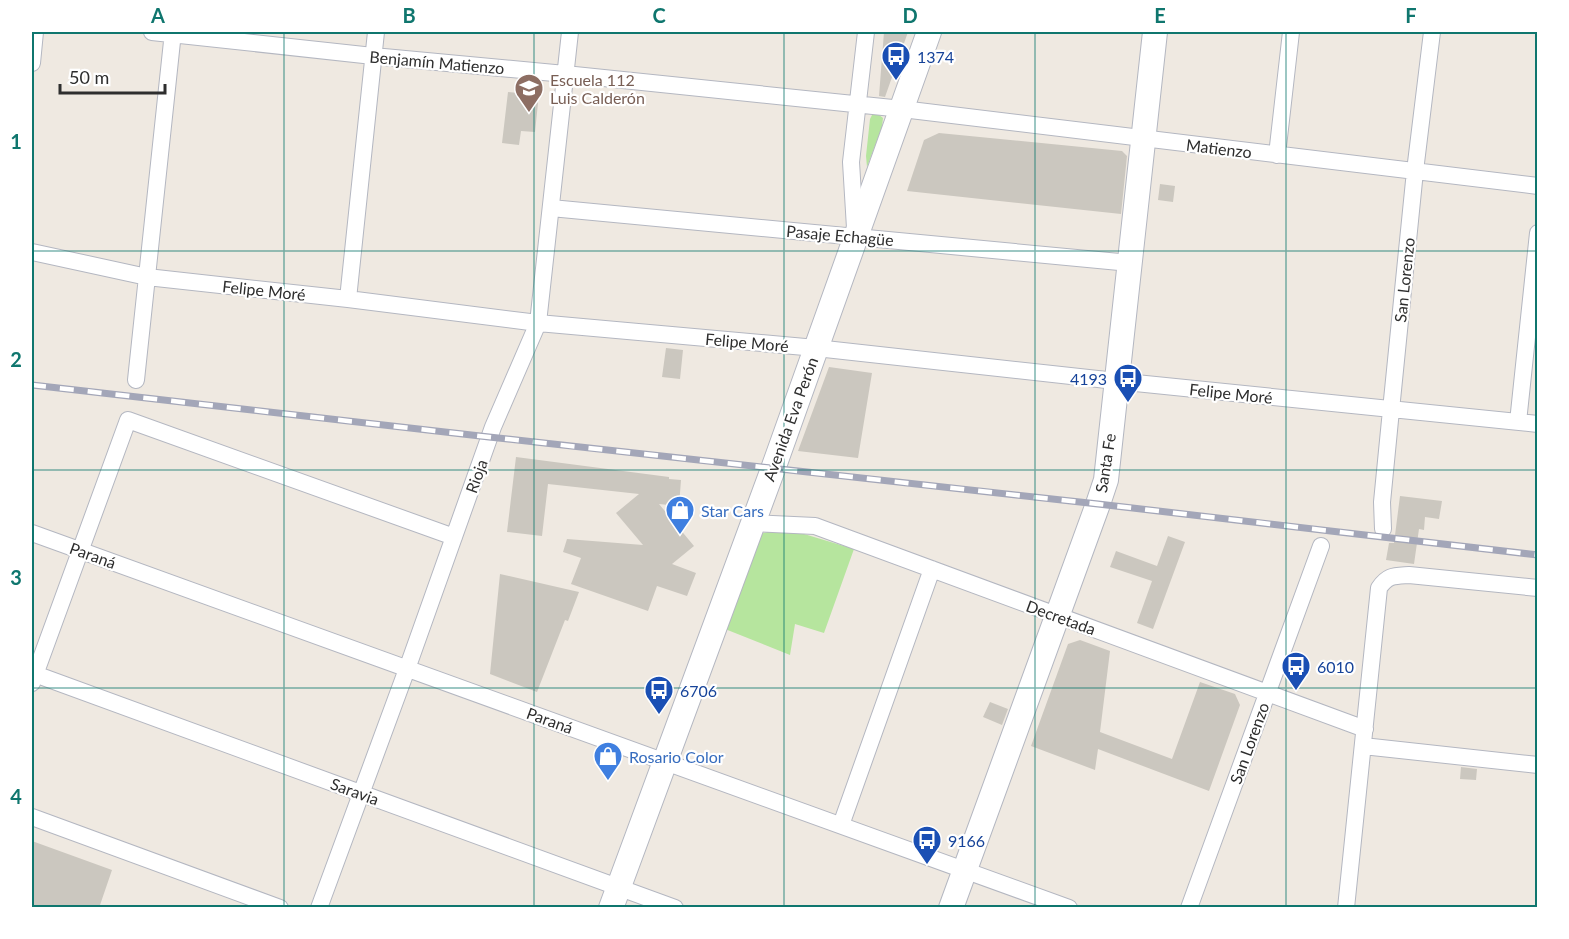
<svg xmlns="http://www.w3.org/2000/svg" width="1569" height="939" viewBox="0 0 1569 939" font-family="Lato,sans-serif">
	<rect width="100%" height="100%" fill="#efe9e1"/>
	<path fill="#b6e59e" d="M 878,114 L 883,118 L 882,127 L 867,167 L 866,156 L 870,119 L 872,115 Z
		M 771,531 L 804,534 L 854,549 L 824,633 L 795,624 L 790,655 L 725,629 L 760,534 Z"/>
	<path fill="#cbc7bf" d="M 884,32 L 908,32 L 885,97 L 879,96 Z
		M 508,92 L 530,94 L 538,103 L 535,132 L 521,131 L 519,145 L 502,143 Z
		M 939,133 L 1122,151 L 1127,156 L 1121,214 L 907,191 L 924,140 Z
		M 1160,184 L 1175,186 L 1173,202 L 1158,200 Z
		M 666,348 L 683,350 L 680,379 L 662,377 Z
		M 829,367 L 872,373 L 858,458 L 798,451 Z
		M 516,457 L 669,477 L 669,479 L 681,480 L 679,506 L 659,504 L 694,546 L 672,564 L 696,573 L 687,596 L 657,586 L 648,611 L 571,584 L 581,558 L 563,552 L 567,539 L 643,545 L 616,513 L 639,494 L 548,484 L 542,536 L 507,532 Z
		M 1400,496 L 1442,501 L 1439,519 L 1425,517 L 1424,530 L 1419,529 L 1414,564 L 1386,560 L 1389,543 L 1394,543 Z
		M 1168,536 L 1185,542 L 1153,629 L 1137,623 L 1152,581 L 1110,567 L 1116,551 L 1157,566 Z
		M 500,574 L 579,592 L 568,621 L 565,620 L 537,692 L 490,674 Z
		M 1080,640 L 1110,651 L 1100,732 L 1172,759 L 1200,682 L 1235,694 L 1240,705 L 1209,791 L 1098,749 L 1095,770 L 1031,746 L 1068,644 Z
		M 990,702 L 1008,709 L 1002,725 L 983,717 Z
		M 1461,767 L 1477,769 L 1476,780 L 1460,779 Z
		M 32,841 L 112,870 L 99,908 L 32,908 Z"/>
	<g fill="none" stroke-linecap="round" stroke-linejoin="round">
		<g stroke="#b4b7c1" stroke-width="18">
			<path id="minor" d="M 152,32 L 373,56 L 565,74 L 902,109 L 1538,186
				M 32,63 L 35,32
				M 1277,155 L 1291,32
				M 551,208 L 1130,263
				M 855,228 L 851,162 L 866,32
				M 32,252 L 147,277 L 348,299 L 538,323 L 816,348 L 1116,381 L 1538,424
				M 348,299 L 376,32
				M 136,380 L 173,32
				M 1518,422 L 1538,233
				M 753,523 L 815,526 L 1365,729
				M 1383,529 L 1382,502 L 1391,410 L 1415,171 L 1432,32
				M 32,533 L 1069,908
				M 32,673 L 675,908
				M 32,683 L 128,420 L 454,537
				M 1363,746 L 1538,765
				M 32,817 L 280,908
				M 841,825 L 932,569
				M 319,908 L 407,669 L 493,427 L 538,323 L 570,32
				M 1189,908 L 1321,546
				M 1346,908 L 1379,588 C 1388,575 1394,576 1409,575 L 1538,588"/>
		</g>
		<g stroke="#b4b7c1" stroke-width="26">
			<path id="secondary" d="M 611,908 L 773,469 L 929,32
				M 951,908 L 1098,504 L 1106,480 L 1155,32"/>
		</g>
		<use href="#minor" stroke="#fff" stroke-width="16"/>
		<use href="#secondary" stroke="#fff" stroke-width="24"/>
		<g stroke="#a3a6b8" stroke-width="7">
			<path id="rail" d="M 32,385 L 489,437 L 1098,504 L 1538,555"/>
		</g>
		<use href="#rail" stroke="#fff" stroke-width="4.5" stroke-dasharray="14" stroke-linecap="butt"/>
	</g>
	<path fill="none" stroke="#0f766e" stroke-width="1.5" stroke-opacity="0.55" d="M 284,32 L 284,908M 534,32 L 534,908M 784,32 L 784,908M 1035,32 L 1035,908M 1286,32 L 1286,908M 32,251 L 1538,251M 32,470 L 1538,470M 32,688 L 1538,688"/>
	<defs>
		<g id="bus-pin" transform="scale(1.5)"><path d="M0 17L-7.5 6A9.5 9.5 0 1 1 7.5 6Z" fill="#1a4fb4" stroke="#fff"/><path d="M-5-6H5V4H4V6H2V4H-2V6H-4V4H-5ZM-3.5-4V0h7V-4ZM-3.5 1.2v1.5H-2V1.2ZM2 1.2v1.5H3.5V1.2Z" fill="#fff"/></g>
		<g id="school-pin" transform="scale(1.5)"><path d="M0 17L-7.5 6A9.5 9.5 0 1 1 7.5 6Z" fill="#8d6e63" stroke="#fff"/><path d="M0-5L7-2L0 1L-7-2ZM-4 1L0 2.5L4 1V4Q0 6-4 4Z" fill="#fff"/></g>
		<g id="shop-pin" transform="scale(1.5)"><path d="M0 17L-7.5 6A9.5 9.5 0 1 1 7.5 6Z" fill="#3f7fe0" stroke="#fff"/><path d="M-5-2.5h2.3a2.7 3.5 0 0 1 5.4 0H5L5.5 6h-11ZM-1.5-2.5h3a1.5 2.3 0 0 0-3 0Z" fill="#fff"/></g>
	</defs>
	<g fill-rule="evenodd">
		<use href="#bus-pin" x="896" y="56"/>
		<use href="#school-pin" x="529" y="88"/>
		<use href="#bus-pin" x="1128" y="378"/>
		<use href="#shop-pin" x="680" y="510"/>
		<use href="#bus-pin" x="1296" y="666"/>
		<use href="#bus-pin" x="659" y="690"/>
		<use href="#shop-pin" x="608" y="756"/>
		<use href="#bus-pin" x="927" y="840"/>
	</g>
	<g text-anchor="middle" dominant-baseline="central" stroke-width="4.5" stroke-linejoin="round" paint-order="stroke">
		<g font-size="16" fill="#164399" stroke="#fff" text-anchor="start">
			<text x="917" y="56">1374</text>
			<text x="1107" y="378" text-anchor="end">4193</text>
			<text x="1317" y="666">6010</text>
			<text x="680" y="690">6706</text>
			<text x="948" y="840">9166</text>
		</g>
		<g font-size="16" fill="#2e2e2e" stroke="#fff">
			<text transform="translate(437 62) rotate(5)">Benjamín Matienzo</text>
			<text transform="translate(1219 148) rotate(7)">Matienzo</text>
			<text transform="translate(840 235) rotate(5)">Pasaje Echagüe</text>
			<text transform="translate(1404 280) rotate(-84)">San Lorenzo</text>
			<text transform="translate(264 290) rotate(6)">Felipe Moré</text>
			<text transform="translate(747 342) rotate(5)">Felipe Moré</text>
			<text transform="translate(1231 393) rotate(6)">Felipe Moré</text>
			<text transform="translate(790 419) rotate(-70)">Avenida Eva Perón</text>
			<text transform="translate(1105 463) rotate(-81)">Santa Fe</text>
			<text transform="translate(476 476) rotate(-70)">Rioja</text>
			<text transform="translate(93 555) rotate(20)">Paraná</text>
			<text transform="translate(1061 617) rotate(20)">Decretada</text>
			<text transform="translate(550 720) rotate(20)">Paraná</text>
			<text transform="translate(1249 743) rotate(-70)">San Lorenzo</text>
			<text transform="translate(355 791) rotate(20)">Saravia</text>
		</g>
		<g font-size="16" fill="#785e54" stroke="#fff" text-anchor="start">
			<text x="550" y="79">Escuela 112<tspan x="550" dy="18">Luis Calderón</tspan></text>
		</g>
		<g font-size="16" fill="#366cbe" stroke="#fff" text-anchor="start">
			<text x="701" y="510">Star Cars</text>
			<text x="629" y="756">Rosario Color</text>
		</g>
	</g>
	<rect width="1569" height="939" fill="none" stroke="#ffffff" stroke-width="66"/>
	<path d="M60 84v9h105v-9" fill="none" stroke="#2e2e2e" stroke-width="3"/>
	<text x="69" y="84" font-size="18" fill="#2e2e2e" stroke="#ffffff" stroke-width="4.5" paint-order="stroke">50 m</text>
	<rect x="33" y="33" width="1503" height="873" fill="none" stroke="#0f766e" stroke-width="2"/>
	<g font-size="20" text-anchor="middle" font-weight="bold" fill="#0f766e">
		<text x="158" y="23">A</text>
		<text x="409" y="23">B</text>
		<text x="659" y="23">C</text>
		<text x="910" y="23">D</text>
		<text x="1160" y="23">E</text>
		<text x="1411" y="23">F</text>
		<text x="16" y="149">1</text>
		<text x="16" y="367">2</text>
		<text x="16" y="585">3</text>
		<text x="16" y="804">4</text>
	</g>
</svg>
